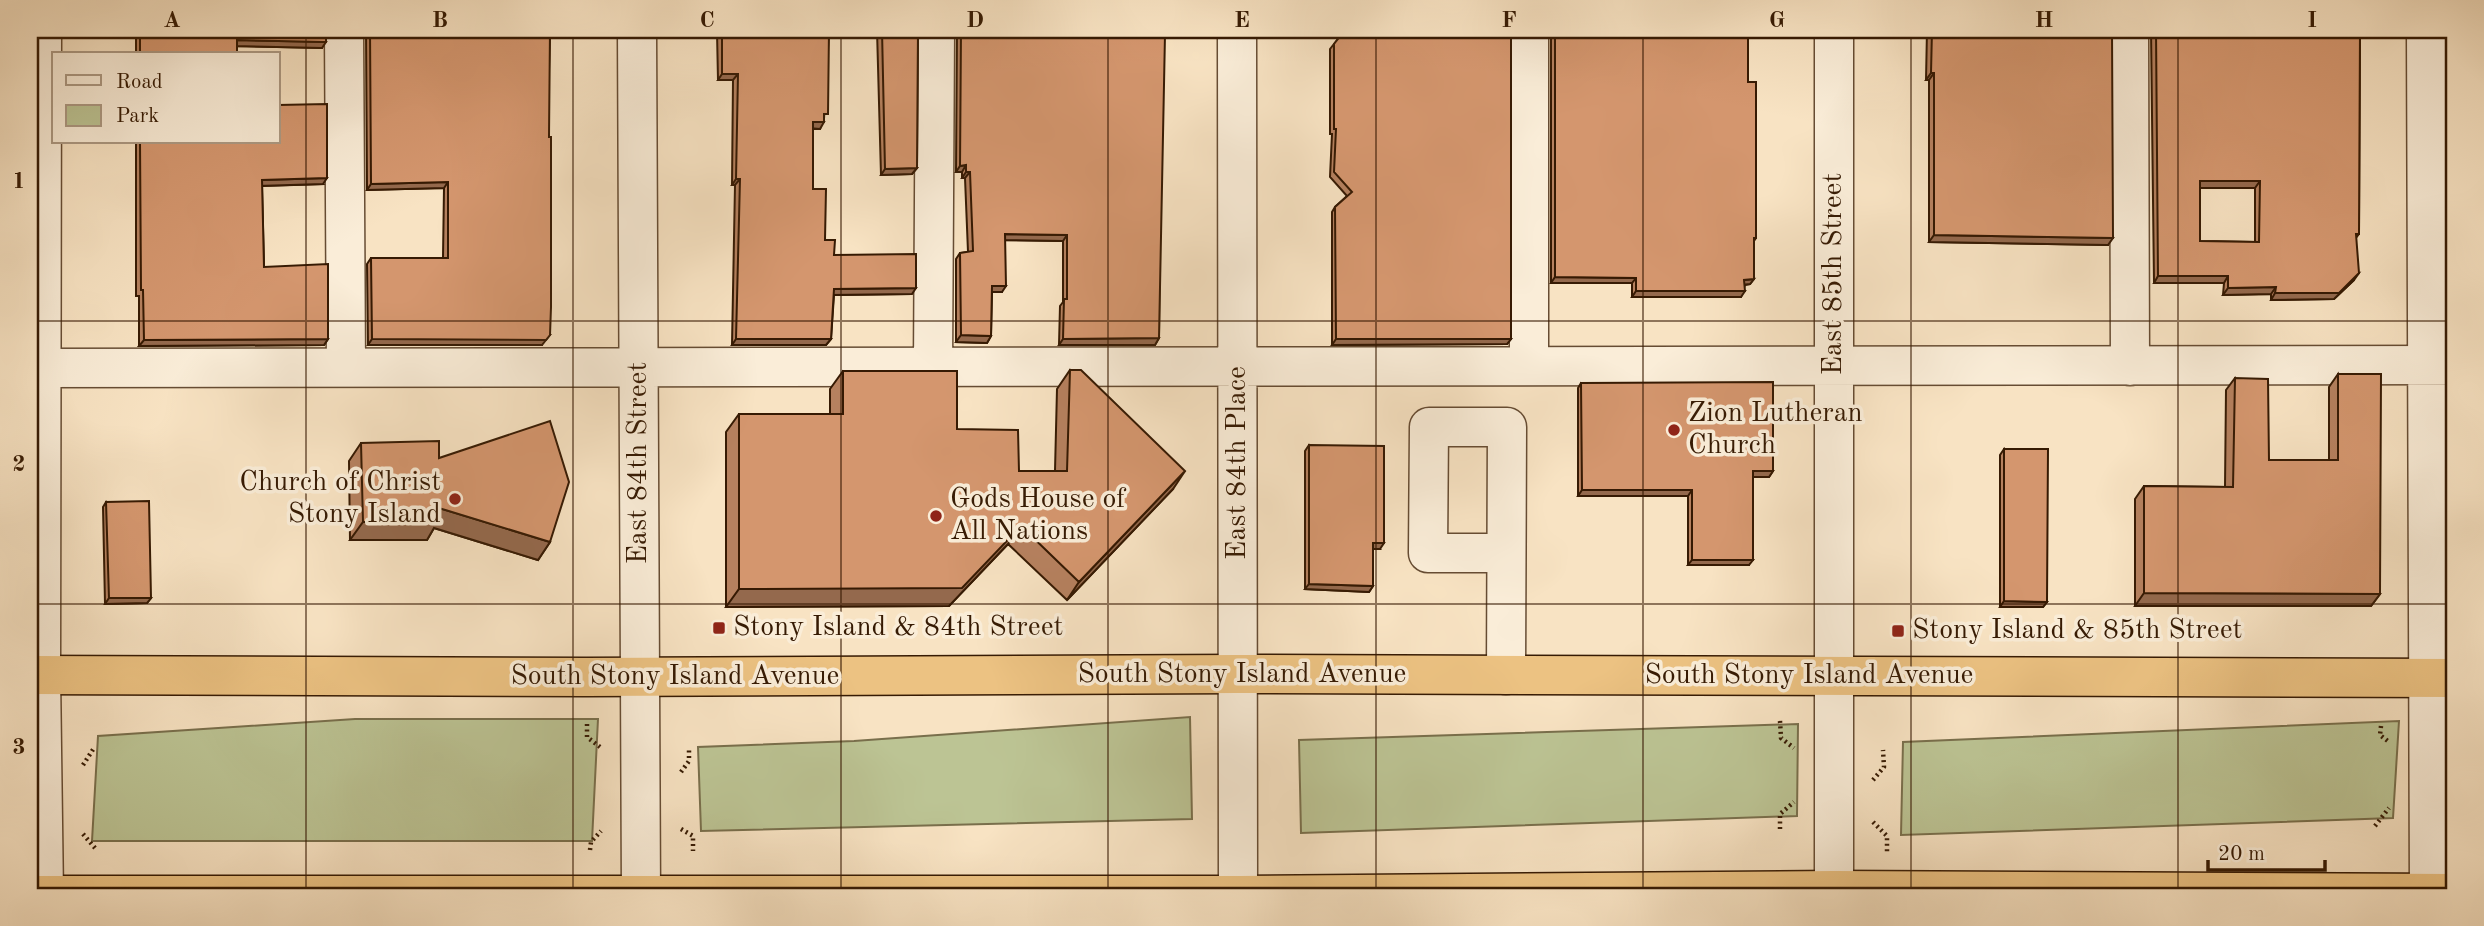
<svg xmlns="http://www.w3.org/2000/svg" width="2484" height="926" viewBox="0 0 2484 926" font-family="'Old Standard TT',serif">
	<rect width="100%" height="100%" fill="#f8e3c3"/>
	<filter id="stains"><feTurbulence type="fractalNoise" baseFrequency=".00286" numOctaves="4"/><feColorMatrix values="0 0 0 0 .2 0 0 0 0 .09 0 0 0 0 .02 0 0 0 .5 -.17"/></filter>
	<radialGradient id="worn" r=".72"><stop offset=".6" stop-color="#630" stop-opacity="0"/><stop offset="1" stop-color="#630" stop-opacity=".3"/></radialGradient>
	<path fill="#bcc494" stroke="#796f4c" stroke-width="2" d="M 1190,717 L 1192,819 L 701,831 L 698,747 L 854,741 Z
		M 355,719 L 598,719 L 592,841 L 92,841 L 98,736 Z
		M 2399,721 L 2393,818 L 1901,835 L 1903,742 Z
		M 1798,724 L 1797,816 L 1301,833 L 1299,740 Z"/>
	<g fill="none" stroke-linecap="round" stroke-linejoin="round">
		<g stroke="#664c33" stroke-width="41">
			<path id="minor" d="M 42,30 L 41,675 L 44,896
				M 344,30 L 346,367
				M 637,30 L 641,896
				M 1237,30 L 1238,896
				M 1834,30 L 1834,896
				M 2129,30 L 2130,366
				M 2426,30 L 2429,896
				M 1529,366 L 1529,30
				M 933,367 L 935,30
				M 30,368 L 2454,365
				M 1506,675 L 1507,427 L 1429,427 L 1428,553 L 1506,553"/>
		</g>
		<g stroke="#361a03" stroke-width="41">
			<path id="highway" d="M 30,675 L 586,677 L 1238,674 L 2454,678
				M 30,895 L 1238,895 L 1834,890 L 2454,893"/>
		</g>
		<path stroke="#361a03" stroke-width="4.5" stroke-dasharray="2 3.5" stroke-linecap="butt" d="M 1780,721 L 1781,738 L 1794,748
			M 587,724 L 587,737 L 600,747
			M 2381,726 L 2380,735 L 2389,742
			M 83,765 L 94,748
			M 681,772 L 689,761 L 689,748
			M 1873,780 L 1884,767 L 1883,750
			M 1873,822 L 1887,836 L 1887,852
			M 2375,826 L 2389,808
			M 681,829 L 693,836 L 693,851
			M 1780,829 L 1780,814 L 1794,802
			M 83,834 L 95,848
			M 590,850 L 591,842 L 601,831"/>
		<use href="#minor" stroke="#faedd8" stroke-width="38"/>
		<use href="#highway" stroke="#ecc282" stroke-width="38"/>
	</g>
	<path fill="#b6815f" stroke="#361a03" stroke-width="2" fill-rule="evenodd" d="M 136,30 L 326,30 L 322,48 L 237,46 L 237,54 L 136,54 Z
		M 366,30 L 550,30 L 542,345 L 368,345 L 367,264 L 371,258 L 443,258 L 444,188 L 367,190 Z
		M 719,30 L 829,30 L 824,119 L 820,129 L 813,129 L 813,189 L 825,240 L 834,255 L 912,294 L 834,295 L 831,339 L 826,345 L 732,345 L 735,185 L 732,185 L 733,80 L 718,80 L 717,32 Z
		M 877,30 L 918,30 L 917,168 L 912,174 L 881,175 Z
		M 957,30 L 1162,30 L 1159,338 L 1155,345 L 1059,345 L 1060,306 L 1063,302 L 1063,241 L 1005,240 L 1002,292 L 992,292 L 991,336 L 987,343 L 956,342 L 956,259 L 960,253 L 968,252 L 965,178 L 962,178 L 962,172 L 956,172 Z
		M 1345,30 L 1511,339 L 1507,344 L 1332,345 L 1332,212 L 1335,207 L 1347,196 L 1330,177 L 1332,134 L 1330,134 L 1330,49 Z
		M 1551,30 L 1748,30 L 1748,82 L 1756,238 L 1754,241 L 1754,279 L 1750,284 L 1745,285 L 1741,297 L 1632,297 L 1632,283 L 1551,283 Z
		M 1927,30 L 2112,30 L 2108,245 L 1929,242 L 1929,80 L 1926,80 Z
		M 2151,30 L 2360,30 L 2359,234 L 2356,238 L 2354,280 L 2334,299 L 2271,300 L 2271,294 L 2223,295 L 2224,283 L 2154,283 ZM 2200,188 L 2255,188 L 2255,242 L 2200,241 Z
		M 136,142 L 278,142 L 323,184 L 262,186 L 264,267 L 328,339 L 324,345 L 139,346 L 139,296 L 136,296 Z
		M 1070,370 L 1173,489 L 1067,600 L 1008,544 L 949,606 L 726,607 L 726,432 L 739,414 L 830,414 L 830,389 L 843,371 L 957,429 L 1019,471 L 1055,471 L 1057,389 Z
		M 2338,374 L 2380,594 L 2371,606 L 2135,606 L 2135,499 L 2144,486 L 2225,487 L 2226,390 L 2235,378 L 2269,460 L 2329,460 L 2329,387 Z
		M 1581,383 L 1773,471 L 1769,477 L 1753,477 L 1749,565 L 1688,565 L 1688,496 L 1578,496 L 1578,388 Z
		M 361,443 L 439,458 L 550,542 L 538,560 L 434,528 L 427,540 L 350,540 L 349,461 Z
		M 1309,445 L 1380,549 L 1373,549 L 1373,586 L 1369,592 L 1305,589 L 1305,451 Z
		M 2004,449 L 2047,602 L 2043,607 L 2000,607 L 2000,455 Z
		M 106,502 L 151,598 L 147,603 L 105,604 L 103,507 Z"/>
	<path fill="#94694d" stroke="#361a03" stroke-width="2" d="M 237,40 L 326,42 L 322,48 L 233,46 Z
		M 1931,73 L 1934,73 L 1929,80 L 1926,80 Z
		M 722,74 L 738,74 L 733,80 L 718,80 Z
		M 813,122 L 824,122 L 820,129 L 808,128 Z
		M 966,165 L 962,172 L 956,172 L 960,166 Z
		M 917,168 L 912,174 L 881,175 L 885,169 Z
		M 966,172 L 970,172 L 965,178 L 962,178 Z
		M 327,178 L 323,184 L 258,186 L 262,180 Z
		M 736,179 L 740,179 L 735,185 L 732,185 Z
		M 2200,181 L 2260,181 L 2255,188 L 2195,188 Z
		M 448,182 L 444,188 L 367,190 L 371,184 Z
		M 1005,234 L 1067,235 L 1063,241 L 1001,240 Z
		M 1934,235 L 2113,238 L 2108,245 L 1929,242 Z
		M 2359,273 L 2354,280 L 2334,299 L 2271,300 L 2275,293 Z
		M 2158,276 L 2228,276 L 2224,283 L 2154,283 Z
		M 1555,277 L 1636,278 L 1632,283 L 1551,283 Z
		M 1754,279 L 1750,284 L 1741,285 L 1744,280 Z
		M 992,286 L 1006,286 L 1002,292 L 987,292 Z
		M 2276,287 L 2271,294 L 2223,295 L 2228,288 Z
		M 916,288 L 912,294 L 830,295 L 834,289 Z
		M 1636,291 L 1745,291 L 1741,297 L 1632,297 Z
		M 550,335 L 542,345 L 368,345 L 372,339 Z
		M 961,335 L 991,336 L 987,343 L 956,342 Z
		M 1159,338 L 1155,345 L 1059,345 L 1063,339 Z
		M 328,339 L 324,345 L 139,346 L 144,340 Z
		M 736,339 L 831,339 L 826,345 L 732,345 Z
		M 1336,339 L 1511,339 L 1507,344 L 1332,345 Z
		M 1185,471 L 1173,489 L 1067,600 L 1079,582 Z
		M 1753,471 L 1773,471 L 1769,477 L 1749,477 Z
		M 1582,490 L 1692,490 L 1688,496 L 1578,496 Z
		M 439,508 L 550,542 L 538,560 L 434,528 L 427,540 L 350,540 L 363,522 Z
		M 1021,526 L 1008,544 L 949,606 L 726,607 L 739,589 Z
		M 1373,543 L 1384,543 L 1380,549 L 1369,549 Z
		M 1692,560 L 1753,560 L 1749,565 L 1688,565 Z
		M 1309,584 L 1373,586 L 1369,592 L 1305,589 Z
		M 2144,593 L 2380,594 L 2371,606 L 2135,606 Z
		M 109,598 L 151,598 L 147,603 L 105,604 Z
		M 2004,601 L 2047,602 L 2043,607 L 2000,607 Z"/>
	<path fill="#d4966e" stroke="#361a03" stroke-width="2" fill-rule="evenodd" d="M 140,30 L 326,30 L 326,42 L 237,40 L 237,54 L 140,54 Z
		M 370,30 L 550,30 L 549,137 L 551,137 L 551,307 L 550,335 L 546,340 L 372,339 L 371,258 L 448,258 L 448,182 L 371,184 Z
		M 722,30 L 829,30 L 828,114 L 824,114 L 824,122 L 813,122 L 813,189 L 826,189 L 825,240 L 835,240 L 834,255 L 916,254 L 916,288 L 834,289 L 831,339 L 736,339 L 740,179 L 736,179 L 738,74 L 722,74 Z
		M 882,30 L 918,30 L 917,168 L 885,169 Z
		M 961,30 L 1162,30 L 1165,34 L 1159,338 L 1063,339 L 1064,299 L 1067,299 L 1067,235 L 1005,234 L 1006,286 L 992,286 L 991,336 L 961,335 L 960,253 L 973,251 L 970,172 L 966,172 L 966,165 L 960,166 Z
		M 1345,30 L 1511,30 L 1511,339 L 1336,339 L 1335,207 L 1352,192 L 1334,172 L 1336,129 L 1334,129 L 1334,44 Z
		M 1555,30 L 1748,30 L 1748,82 L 1756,82 L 1756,238 L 1754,238 L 1754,279 L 1744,280 L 1745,291 L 1636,291 L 1636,278 L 1555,277 Z
		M 1932,30 L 2112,30 L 2113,238 L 1934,235 L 1934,73 L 1931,73 Z
		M 2156,30 L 2360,30 L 2359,234 L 2356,234 L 2359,273 L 2339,293 L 2275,293 L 2276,287 L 2228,288 L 2228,276 L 2158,276 ZM 2200,181 L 2260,181 L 2259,242 L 2200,241 Z
		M 327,104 L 327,178 L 262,180 L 264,267 L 328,264 L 328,339 L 144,340 L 143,290 L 141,290 L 140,142 L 278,142 L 278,105 Z
		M 1070,370 L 1081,370 L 1185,471 L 1079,582 L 1021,526 L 962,588 L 739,589 L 739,414 L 843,414 L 843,371 L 957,371 L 957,429 L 1018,430 L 1019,471 L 1067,471 Z
		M 2338,374 L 2381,374 L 2380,594 L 2144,593 L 2144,486 L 2233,487 L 2235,378 L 2268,379 L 2269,460 L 2338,460 Z
		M 1773,382 L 1773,471 L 1753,471 L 1753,560 L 1692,560 L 1692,490 L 1582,490 L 1581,383 Z
		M 550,421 L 569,482 L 550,542 L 439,508 L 439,521 L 363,522 L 361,443 L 439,441 L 439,458 Z
		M 1309,445 L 1384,446 L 1384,543 L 1373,543 L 1373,586 L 1309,584 Z
		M 2004,449 L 2048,449 L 2047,602 L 2004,601 Z
		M 149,501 L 151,598 L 109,598 L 106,502 Z"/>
	<path fill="none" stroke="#361a03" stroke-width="2" stroke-opacity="0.55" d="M 306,30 L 306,896M 573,30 L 573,896M 841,30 L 841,896M 1108,30 L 1108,896M 1376,30 L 1376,896M 1643,30 L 1643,896M 1911,30 L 1911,896M 2178,30 L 2178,896M 30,321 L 2454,321M 30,604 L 2454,604"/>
	<g fill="#8f2418" stroke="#faedd8" stroke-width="2.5">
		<circle cx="1674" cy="430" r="7"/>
		<circle cx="455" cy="499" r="7"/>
		<circle cx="936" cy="516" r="7"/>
		<rect x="712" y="621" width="14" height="14" rx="3.5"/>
		<rect x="1891" y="624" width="14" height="14" rx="3.5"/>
	</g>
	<g text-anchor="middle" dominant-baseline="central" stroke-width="7" stroke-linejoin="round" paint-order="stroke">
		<g font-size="28" fill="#361a03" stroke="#faedd8">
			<text transform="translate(1834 274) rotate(-90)">East 85th Street</text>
			<text transform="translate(639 463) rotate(-90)">East 84th Street</text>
			<text transform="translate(1238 463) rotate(-90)">East 84th Place</text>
			<text x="1242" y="675">South Stony Island Avenue</text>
			<text x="1809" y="676">South Stony Island Avenue</text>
			<text x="675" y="677">South Stony Island Avenue</text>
		</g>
		<g font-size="28" fill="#361a03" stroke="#faedd8" text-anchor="start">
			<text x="1688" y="414">Zion Lutheran<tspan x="1688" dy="32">Church</tspan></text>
			<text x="441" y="483" text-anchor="end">Church of Christ<tspan x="441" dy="32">Stony Island</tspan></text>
			<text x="950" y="500">Gods House of<tspan x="950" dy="32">All Nations</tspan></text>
			<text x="733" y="628">Stony Island &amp; 84th Street</text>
			<text x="1912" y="631">Stony Island &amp; 85th Street</text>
		</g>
	</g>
	<rect width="2484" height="926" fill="none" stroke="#f8e3c3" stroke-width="77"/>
	<rect x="52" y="52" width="228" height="91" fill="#faedd8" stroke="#ac9983" stroke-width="2"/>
	<rect x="66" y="75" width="35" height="10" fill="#faedd8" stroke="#ac9983" stroke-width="2"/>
	<text x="116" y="88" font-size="21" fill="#361a03">Road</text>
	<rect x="66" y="105" width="35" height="21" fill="#bcc494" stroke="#ac9983" stroke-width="2"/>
	<text x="116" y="122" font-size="21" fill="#361a03">Park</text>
	<path d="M2208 860v10h117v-10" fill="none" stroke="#361a03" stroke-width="3.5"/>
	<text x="2218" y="860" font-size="21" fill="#361a03" stroke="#faedd8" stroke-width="5" paint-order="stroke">20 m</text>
	<rect x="38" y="38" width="2408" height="850" fill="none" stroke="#361a03" stroke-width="2.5"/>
	<g font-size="23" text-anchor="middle" font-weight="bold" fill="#361a03">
		<text x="172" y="27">A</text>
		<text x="440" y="27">B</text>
		<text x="707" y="27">C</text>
		<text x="975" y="27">D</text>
		<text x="1242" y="27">E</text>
		<text x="1509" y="27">F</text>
		<text x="1777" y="27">G</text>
		<text x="2044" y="27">H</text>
		<text x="2312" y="27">I</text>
		<text x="19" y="188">1</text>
		<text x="19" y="471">2</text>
		<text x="19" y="754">3</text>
	</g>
	<rect width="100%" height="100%" filter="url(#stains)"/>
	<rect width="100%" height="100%" fill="url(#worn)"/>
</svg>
